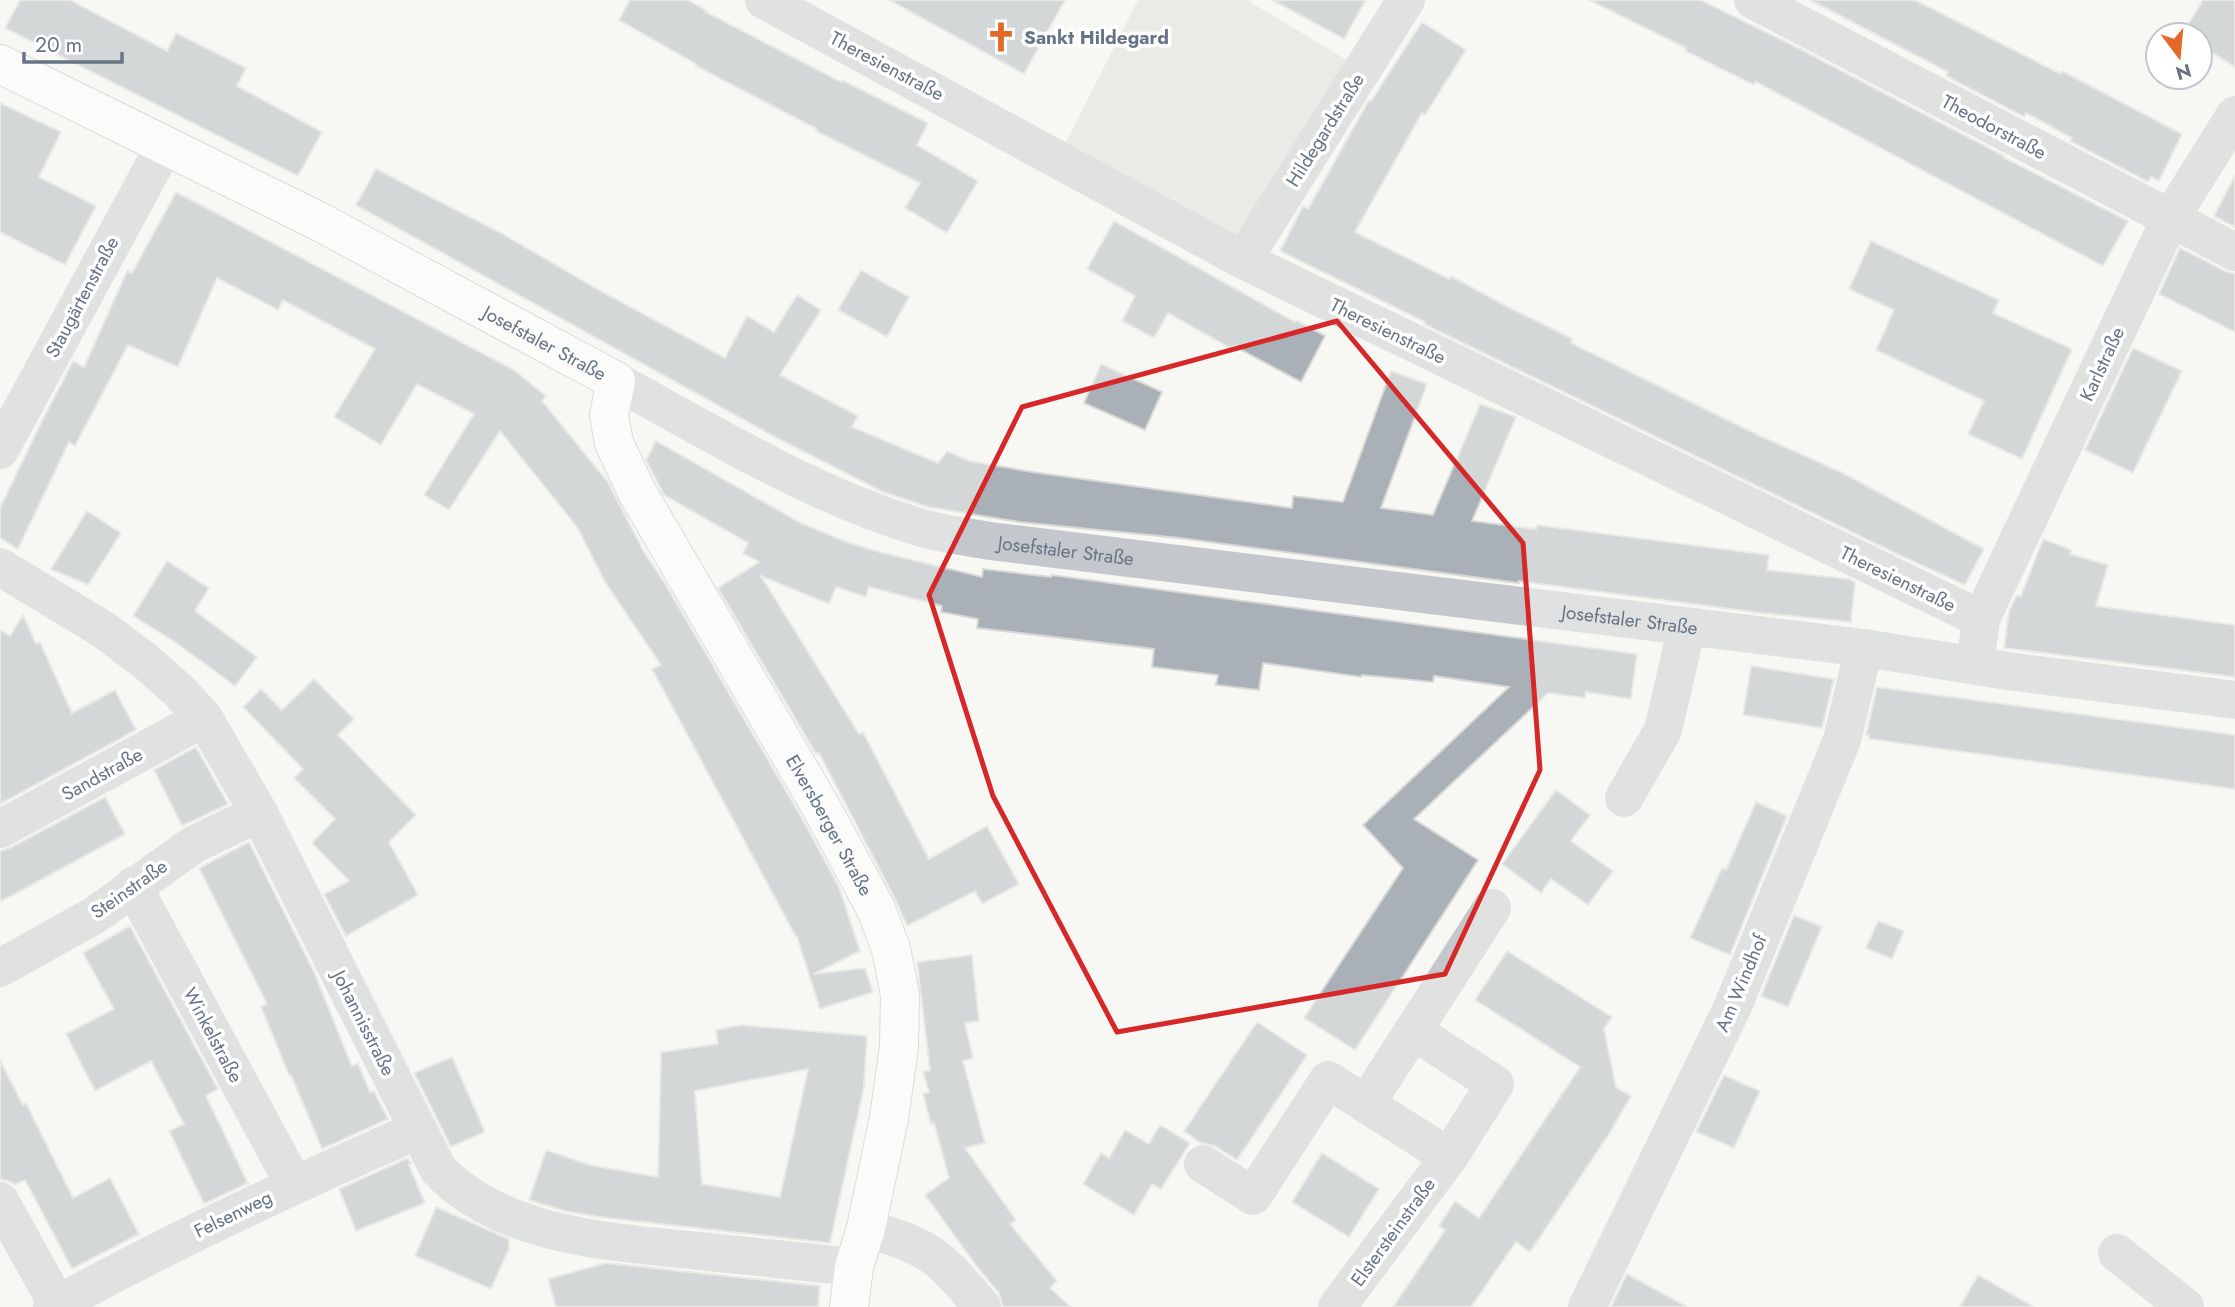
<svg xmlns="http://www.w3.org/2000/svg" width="2235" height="1307" viewBox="0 0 2235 1307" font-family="Jost,sans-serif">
	<rect width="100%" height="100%" fill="#f7f7f4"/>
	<path fill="#d7ded5" d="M 1138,0 L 1247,0 L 1357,66 L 1243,253 L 1061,152 Z"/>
	<path fill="#a9b0b7" stroke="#d8d9d6" stroke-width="2" fill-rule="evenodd" d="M 20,0 L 70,0 L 167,51 L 176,33 L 246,68 L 237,86 L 322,132 L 298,176 L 5,28 Z
		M 630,0 L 688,0 L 707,11 L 706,12 L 841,82 L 842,80 L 928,123 L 917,145 L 978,181 L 947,233 L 905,208 L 920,183 L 816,131 L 817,129 L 696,66 L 696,64 L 619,20 Z
		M 889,0 L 1065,0 L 1024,74 Z
		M 1272,0 L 1366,0 L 1344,39 Z
		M 1589,0 L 1701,0 L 1798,48 L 2004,156 L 2003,157 L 2128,221 L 2103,266 L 1756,82 L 1754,85 L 1685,51 L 1686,48 Z
		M 1810,0 L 1915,0 L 2061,74 L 2062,71 L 2182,134 L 2159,181 L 2151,177 L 2148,182 L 2070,141 L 2072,138 L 2026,113 L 2024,117 L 1946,76 L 1948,72 Z
		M 2203,0 L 2235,0 L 2235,67 L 2200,45 L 2200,35 L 2182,34 Z
		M 1422,22 L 1466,50 L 1425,115 L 1422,113 L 1355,232 L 1449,279 L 1451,276 L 1508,307 L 1573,339 L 1571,343 L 1758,435 L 1841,472 L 1984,549 L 1965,585 L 1899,555 L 1424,324 L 1425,322 L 1280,251 L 1303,206 L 1308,209 L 1369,100 L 1371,101 Z
		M 0,103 L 61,132 L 39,177 L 96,206 L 65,265 L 0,232 Z
		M 376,169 L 501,233 L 606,294 L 725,358 L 747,316 L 774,332 L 797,295 L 821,310 L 780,375 L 858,416 L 852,427 L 938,463 L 947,451 L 969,461 L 1032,472 L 1292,508 L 1293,496 L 1343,502 L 1391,371 L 1427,384 L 1381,508 L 1433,515 L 1480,404 L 1516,417 L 1472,521 L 1536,529 L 1537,525 L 1769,555 L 1767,570 L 1849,579 L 1855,582 L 1851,622 L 1761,613 L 1519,581 L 1519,583 L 1179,538 L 1019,522 L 928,507 L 883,492 L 775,437 L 356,205 Z
		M 2235,175 L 2235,227 L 2214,216 Z
		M 176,192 L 514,370 L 546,396 L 542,401 L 608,482 L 644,552 L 666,585 L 802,818 L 839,887 L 860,951 L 814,974 L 865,968 L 873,992 L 820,1009 L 797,937 L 796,937 L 652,669 L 661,665 L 605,582 L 577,527 L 500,431 L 449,510 L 424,495 L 474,414 L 417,384 L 381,445 L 334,417 L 375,349 L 283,300 L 278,310 L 217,278 L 178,367 L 128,345 L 75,446 L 69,442 L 18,549 L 0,538 L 0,508 L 40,425 L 73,361 L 84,367 L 127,271 L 132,273 Z
		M 1114,221 L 1295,322 L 1296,320 L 1325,336 L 1301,382 L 1234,346 L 1232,349 L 1168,313 L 1154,338 L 1122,321 L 1135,296 L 1087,269 Z
		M 1871,241 L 1999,300 L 1993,313 L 2072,349 L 2022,459 L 1968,434 L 1984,401 L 1876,350 L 1894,310 L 1849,289 Z
		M 2180,248 L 2225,271 L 2235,274 L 2235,332 L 2159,294 Z
		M 861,270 L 909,297 L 887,337 L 838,310 Z
		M 2133,348 L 2182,371 L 2133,473 L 2085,450 Z
		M 1101,364 L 1162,392 L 1145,430 L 1084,403 Z
		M 656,441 L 801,523 L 849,543 L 880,552 L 982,577 L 983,569 L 1051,577 L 1052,575 L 1637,654 L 1631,699 L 1586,692 L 1585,698 L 1548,693 L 1414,819 L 1478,860 L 1355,1050 L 1304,1018 L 1403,868 L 1363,825 L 1509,687 L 1434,676 L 1433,682 L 1362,675 L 1361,677 L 1263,663 L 1259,690 L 1216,685 L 1218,675 L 1152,667 L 1154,649 L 977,628 L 978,619 L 941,612 L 942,606 L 869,587 L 866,597 L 836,587 L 829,604 L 761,576 L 859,734 L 863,732 L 929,859 L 987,826 L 1019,884 L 982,904 L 975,891 L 907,926 L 895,899 L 819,753 L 816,754 L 718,588 L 759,562 L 743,553 L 748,543 L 664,495 L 646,460 Z
		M 87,511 L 121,533 L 88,585 L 51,569 Z
		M 2043,539 L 2072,550 L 2070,554 L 2108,565 L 2096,606 L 2235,625 L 2235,677 L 2004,648 L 2009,611 L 2016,596 L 2021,596 Z
		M 167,561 L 209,588 L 195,611 L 257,657 L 235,686 L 175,642 L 133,616 Z
		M 23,615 L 36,644 L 40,642 L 72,713 L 115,690 L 136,730 L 0,804 L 0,630 L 10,636 Z
		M 1751,666 L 1834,679 L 1822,728 L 1743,715 Z
		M 314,679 L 354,719 L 338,735 L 416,815 L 389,842 L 418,895 L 346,936 L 324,894 L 349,881 L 312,843 L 335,819 L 294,778 L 303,769 L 243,707 L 261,689 L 282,710 Z
		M 1877,687 L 2235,735 L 2235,789 L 1869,739 L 1869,735 L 1866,735 Z
		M 196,747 L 228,804 L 182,826 L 154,770 Z
		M 1556,790 L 1590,815 L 1571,841 L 1613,871 L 1588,905 L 1551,879 L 1541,893 L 1502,864 Z
		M 105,797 L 125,834 L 0,902 L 0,851 L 10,848 Z
		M 1756,802 L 1787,816 L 1730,955 L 1690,938 L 1722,868 L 1726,870 Z
		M 249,842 L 314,972 L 352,1066 L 358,1063 L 370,1092 L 374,1091 L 388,1119 L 322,1149 L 291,1075 L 289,1075 L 261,1007 L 267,1004 L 199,868 Z
		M 1794,915 L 1822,927 L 1788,1007 L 1761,996 Z
		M 1878,921 L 1904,931 L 1892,959 L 1866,948 Z
		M 130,926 L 218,1089 L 206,1096 L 248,1183 L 204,1204 L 169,1131 L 184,1124 L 151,1061 L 95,1091 L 66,1034 L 114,1009 L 83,953 Z
		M 1507,951 L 1612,1017 L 1604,1029 L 1616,1087 L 1631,1096 L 1609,1134 L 1530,1252 L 1516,1242 L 1471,1307 L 1393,1307 L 1445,1230 L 1439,1226 L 1455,1201 L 1479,1218 L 1580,1067 L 1475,1000 Z
		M 972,955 L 979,1021 L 965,1023 L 973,1058 L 963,1061 L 985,1143 L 965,1148 L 1016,1220 L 1010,1224 L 1057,1281 L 1050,1288 L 1071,1307 L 1003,1307 L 999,1293 L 978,1268 L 925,1195 L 949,1178 L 934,1123 L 931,1124 L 923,1094 L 929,1092 L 923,1072 L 930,1070 L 917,962 Z
		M 1257,1022 L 1307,1055 L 1237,1160 L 1215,1146 L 1201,1143 L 1184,1131 Z
		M 741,1025 L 867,1036 L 864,1087 L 830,1243 L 599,1217 L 565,1211 L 529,1200 L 546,1150 L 590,1165 L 658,1177 L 661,1052 L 718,1044 L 716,1030 ZM 808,1069 L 780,1197 L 702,1184 L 695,1091 Z
		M 452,1057 L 485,1132 L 451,1147 L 414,1073 Z
		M 0,1060 L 23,1105 L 26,1103 L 73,1198 L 110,1178 L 139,1234 L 72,1269 L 25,1180 L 15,1185 L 11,1182 L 0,1179 Z
		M 1724,1075 L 1760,1091 L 1734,1148 L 1696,1132 Z
		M 1160,1125 L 1190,1143 L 1161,1189 L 1152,1184 L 1134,1215 L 1083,1184 L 1101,1153 L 1109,1158 L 1125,1130 L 1149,1144 Z
		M 1322,1153 L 1379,1189 L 1349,1237 L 1292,1202 Z
		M 408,1158 L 411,1164 L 409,1165 L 425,1203 L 356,1231 L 339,1189 Z
		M 436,1207 L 509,1239 L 509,1249 L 491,1289 L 415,1256 Z
		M 606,1263 L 820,1286 L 818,1307 L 556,1307 L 548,1279 Z
		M 1627,1274 L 1687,1307 L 1611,1307 Z
		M 1978,1275 L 2034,1307 L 1960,1307 Z"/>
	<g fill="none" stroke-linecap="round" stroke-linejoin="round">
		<g stroke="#b5b9bd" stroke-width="40">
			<g id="major">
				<path id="s2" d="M 0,64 L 322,223 L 616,381 L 609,415 L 614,443 L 637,492 L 821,807 L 876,909 L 891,949 L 900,995 L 899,1047 L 889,1118 L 866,1228 L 854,1267 L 849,1307"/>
			</g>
		</g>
		<g stroke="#c4c7cb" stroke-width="38">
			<path d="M 764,0 L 1243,260 L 1981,619"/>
			<path d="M 1753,0 L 2235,252"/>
			<path d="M 1243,260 L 1406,0"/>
			<path id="s1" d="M 616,381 C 715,435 814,496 922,528 C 944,534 968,537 990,541 L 1864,648 L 2008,671 L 2235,700"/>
			<path d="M 0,450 L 165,145"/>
			<path d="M 0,567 L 104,630 L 145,661 L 179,691 L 204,718 L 259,813 L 438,1169 C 501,1237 613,1242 699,1251 C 751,1256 802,1262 854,1267"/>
			<path d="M 1978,643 L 1981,619 L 2170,219 L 2235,115"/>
			<path d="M 1624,798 L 1663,730 L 1687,627"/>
			<path d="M 0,829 L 204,718"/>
			<path d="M 133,886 L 294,1184"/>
			<path d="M 0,968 L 95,915 L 193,845 L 259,813"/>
			<path d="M 1413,1031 L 1366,1104 L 1449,1157"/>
			<path d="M 1203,1164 L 1253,1196 L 1328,1080 L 1366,1104"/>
			<path d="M 0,1201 L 57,1304"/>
			<path d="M 866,1228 C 887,1235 909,1241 927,1252 C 948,1265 966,1288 982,1307"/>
			<path d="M 2117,1253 L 2185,1307"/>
			<path d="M 52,1307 C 171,1242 294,1184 418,1130"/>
			<path d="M 1337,1307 L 1449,1157 L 1495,1084 L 1413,1031 L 1492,908"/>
			<path d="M 1587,1307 L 1733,1006 L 1842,740 L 1864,648"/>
		</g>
		<use href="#major" stroke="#fff" stroke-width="38"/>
	</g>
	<path d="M0 0H2235V1307H0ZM 1337,321 L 1523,543 L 1540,770 L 1445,974 L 1117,1032 L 993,796 L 929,595 L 1022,407 Z" fill="#f7f7f4" fill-opacity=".55" fill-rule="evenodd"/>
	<path fill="none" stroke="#d62828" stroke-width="5" stroke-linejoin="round" d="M 1337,321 L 1523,543 L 1540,770 L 1445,974 L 1117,1032 L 993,796 L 929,595 L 1022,407 Z"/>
	<defs>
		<g id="church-bare" transform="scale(2.415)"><path d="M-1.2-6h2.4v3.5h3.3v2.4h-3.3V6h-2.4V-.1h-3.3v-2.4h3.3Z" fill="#e36928" stroke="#fff" stroke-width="2.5" paint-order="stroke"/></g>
	</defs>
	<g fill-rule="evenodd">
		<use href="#church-bare" x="1001" y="37"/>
	</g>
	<g text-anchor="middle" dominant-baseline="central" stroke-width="7" stroke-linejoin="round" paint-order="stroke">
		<g font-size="19" font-weight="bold" fill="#667485" stroke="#fff" text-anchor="start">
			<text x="1024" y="37">Sankt Hildegard</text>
		</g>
		<g font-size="19" fill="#667485" stroke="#fff">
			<text transform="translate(887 66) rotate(28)">Theresienstraße</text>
			<text transform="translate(1994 127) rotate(28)">Theodorstraße</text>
			<text transform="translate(1325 130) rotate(-58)">Hildegardstraße</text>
			<text transform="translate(82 297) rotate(-62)">Staugärtenstraße</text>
			<text transform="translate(1388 331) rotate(26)">Theresienstraße</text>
			<text stroke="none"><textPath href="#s2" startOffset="612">Josefstaler Straße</textPath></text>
			<text transform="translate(2102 364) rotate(-65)">Karlstraße</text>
			<text stroke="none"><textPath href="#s1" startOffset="486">Josefstaler Straße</textPath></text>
			<text transform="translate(1898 579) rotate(26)">Theresienstraße</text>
			<text stroke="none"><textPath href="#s1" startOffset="1054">Josefstaler Straße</textPath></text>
			<text transform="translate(102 774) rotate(-29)">Sandstraße</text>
			<text stroke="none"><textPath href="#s2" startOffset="1195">Elversberger Straße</textPath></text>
			<text transform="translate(129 889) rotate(-35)">Steinstraße</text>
			<text transform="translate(1741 983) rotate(-67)">Am Windhof</text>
			<text transform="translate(364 1023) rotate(63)">Johannisstraße</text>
			<text transform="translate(213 1035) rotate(62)">Winkelstraße</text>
			<text transform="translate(233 1214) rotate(-26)">Felsenweg</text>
			<text transform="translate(1393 1232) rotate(-54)">Elstersteinstraße</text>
		</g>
	</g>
	<g transform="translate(2179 56) rotate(164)"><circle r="33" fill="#ffffff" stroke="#c2c7ce" stroke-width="2"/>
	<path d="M0-5L12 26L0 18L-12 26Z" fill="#e36928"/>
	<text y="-10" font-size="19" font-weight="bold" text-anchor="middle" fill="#667485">N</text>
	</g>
	<path d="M24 52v10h98v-10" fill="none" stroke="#667485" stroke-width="3.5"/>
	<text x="35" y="52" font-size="21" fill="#667485" stroke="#ffffff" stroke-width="5" paint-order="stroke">20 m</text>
</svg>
